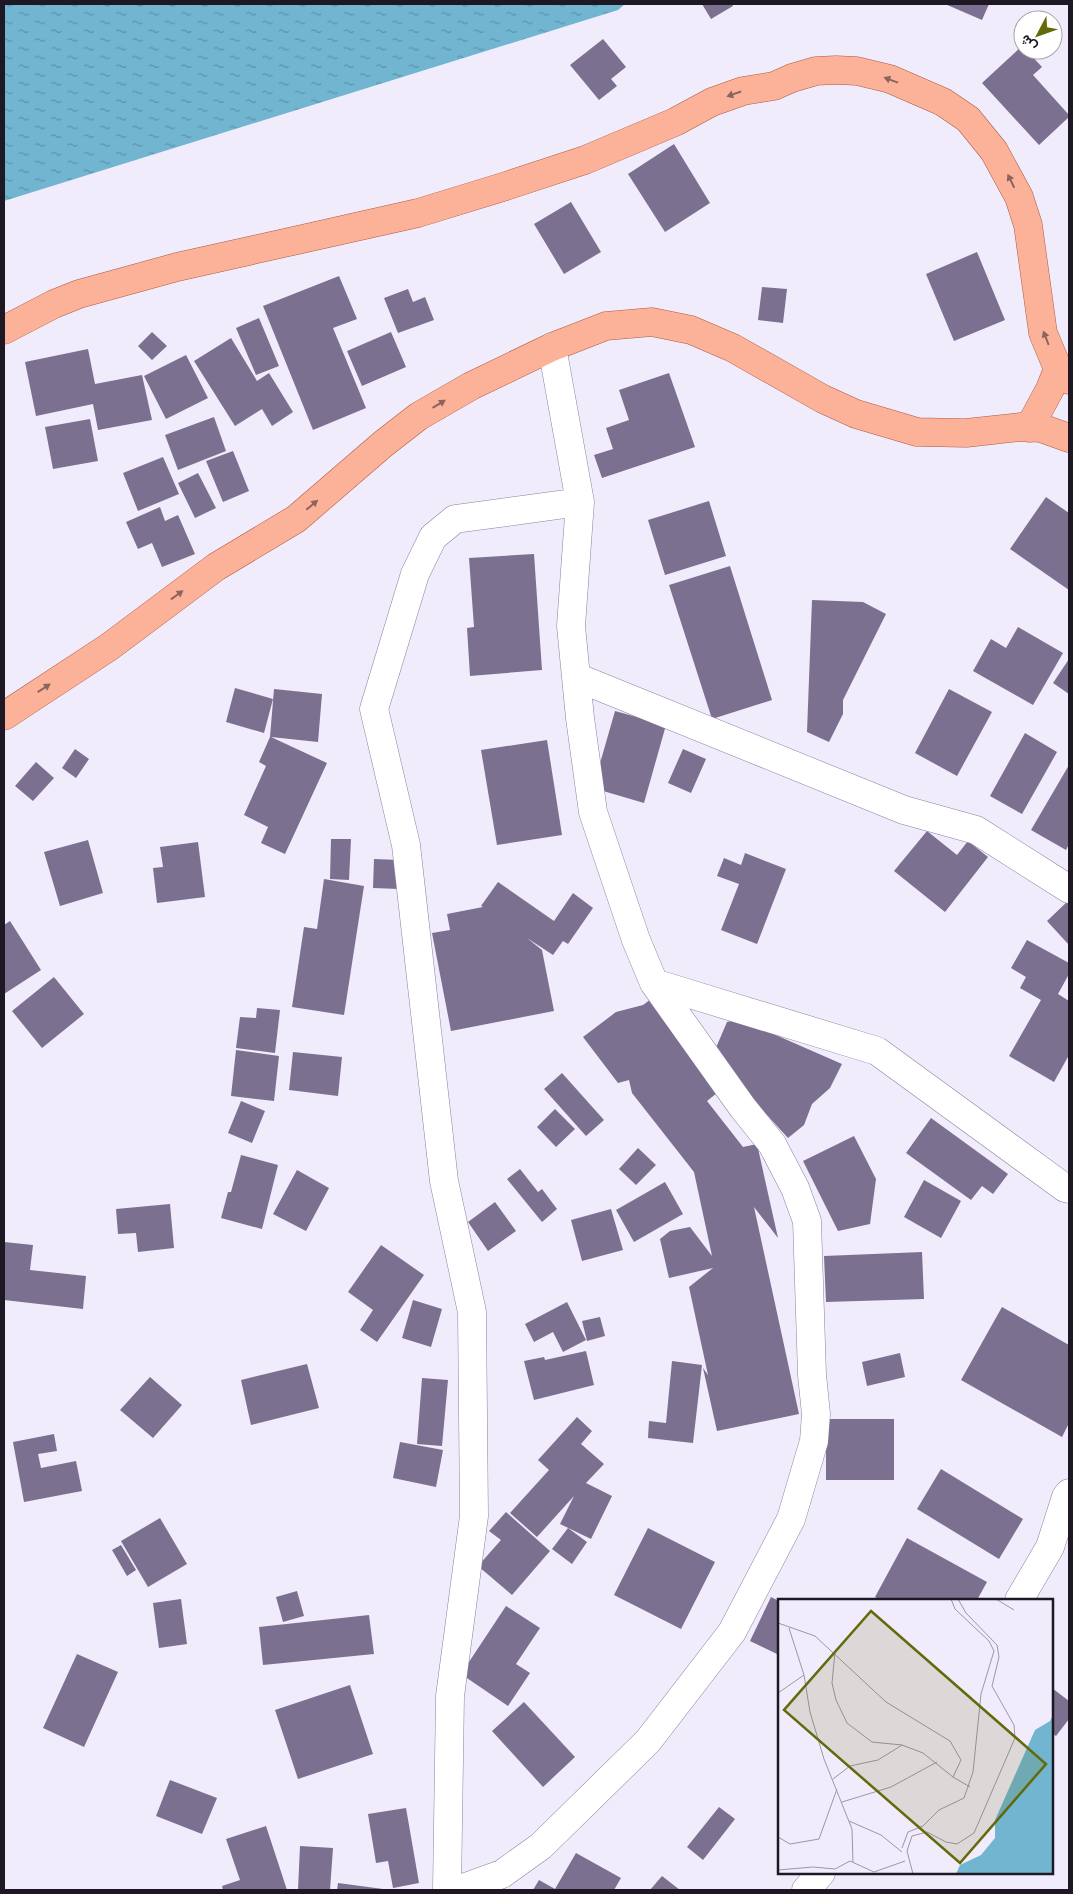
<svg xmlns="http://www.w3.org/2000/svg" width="1073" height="1894" viewBox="0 0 1073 1894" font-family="Lato,Vazirmatn,sans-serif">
	<defs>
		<pattern id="water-ripples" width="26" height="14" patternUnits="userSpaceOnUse" patternTransform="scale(1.25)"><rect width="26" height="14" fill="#71b5d1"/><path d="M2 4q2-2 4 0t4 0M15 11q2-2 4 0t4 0" fill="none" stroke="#5c92a9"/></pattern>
	</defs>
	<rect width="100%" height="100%" fill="#f1ecfb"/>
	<path fill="url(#water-ripples)" d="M 4,4 L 625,4 L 618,10 L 4,201 Z"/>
	<path fill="#7b708f" d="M 702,4 L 732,4 L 733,6 L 711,19 Z
		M 945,4 L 989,4 L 982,20 Z
		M 603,39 L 626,67 L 611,79 L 617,86 L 599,100 L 570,65 Z
		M 1022,46 L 1023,50 L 1026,50 L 1042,67 L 1033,75 L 1069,115 L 1069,117 L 1039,145 L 982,83 Z
		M 674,144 L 710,203 L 665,232 L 628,174 Z
		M 571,202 L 601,252 L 564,274 L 534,224 Z
		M 977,252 L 1005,320 L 954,341 L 926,274 Z
		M 339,276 L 357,319 L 333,328 L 366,408 L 313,430 L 263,306 Z
		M 762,287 L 787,289 L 783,323 L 758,320 Z
		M 408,289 L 413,302 L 425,297 L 434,320 L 398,333 L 384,298 Z
		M 259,318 L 279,366 L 256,375 L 236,328 Z
		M 152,332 L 167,346 L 152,360 L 138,346 Z
		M 391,332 L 406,367 L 362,386 L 347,351 Z
		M 231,338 L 257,381 L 269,373 L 293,412 L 272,426 L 262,409 L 235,426 L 194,361 Z
		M 88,349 L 95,384 L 142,375 L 152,420 L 98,430 L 93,404 L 36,416 L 25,362 Z
		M 186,355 L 208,398 L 166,419 L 144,376 Z
		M 669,373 L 695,447 L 602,478 L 594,455 L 613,449 L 606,428 L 629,420 L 619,390 Z
		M 214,417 L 226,451 L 178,470 L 165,435 Z
		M 90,419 L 98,461 L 53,469 L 45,427 Z
		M 233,451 L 249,491 L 223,502 L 206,461 Z
		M 163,457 L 179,494 L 138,511 L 123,473 Z
		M 198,473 L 216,508 L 195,518 L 178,483 Z
		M 1046,497 L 1069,513 L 1069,590 L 1010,549 Z
		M 709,501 L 726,556 L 665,575 L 648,520 Z
		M 160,507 L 165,521 L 178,515 L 195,554 L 162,567 L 152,543 L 138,549 L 126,522 Z
		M 534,554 L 542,670 L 470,676 L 467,628 L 474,627 L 469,558 Z
		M 730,566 L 772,700 L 712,719 L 669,585 Z
		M 812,600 L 863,602 L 886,614 L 843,700 L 843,714 L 829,742 L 807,732 Z
		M 1018,627 L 1063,653 L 1033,705 L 973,671 L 991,639 L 1006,648 Z
		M 1069,659 L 1069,694 L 1053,683 Z
		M 235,688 L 273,699 L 264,733 L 226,722 Z
		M 274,689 L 322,694 L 318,742 L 271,737 L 327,763 L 285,854 L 261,843 L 268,827 L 244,815 L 266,766 L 259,762 L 270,737 Z
		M 949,689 L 992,712 L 957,776 L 915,753 Z
		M 615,711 L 666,725 L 644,803 L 593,788 Z
		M 1025,733 L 1057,752 L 1022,814 L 990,796 Z
		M 547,740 L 562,835 L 497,845 L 481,750 Z
		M 75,749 L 89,759 L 76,778 L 62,768 Z
		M 683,749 L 706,759 L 691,793 L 668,783 Z
		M 36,762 L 54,778 L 33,801 L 15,786 Z
		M 1069,765 L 1069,844 L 1066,850 L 1031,830 Z
		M 927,831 L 957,855 L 968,841 L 988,857 L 945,912 L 894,871 Z
		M 331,839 L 351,839 L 349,880 L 330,879 Z
		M 88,840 L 103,893 L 60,906 L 44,852 Z
		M 198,842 L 205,897 L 157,903 L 153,868 L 163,867 L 160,847 Z
		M 745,853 L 786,869 L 757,944 L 721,930 L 739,884 L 717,876 L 724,858 L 741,865 Z
		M 374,859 L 400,860 L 399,889 L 373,888 Z
		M 324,879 L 364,886 L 344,1015 L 292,1007 L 304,927 L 317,929 Z
		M 498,882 L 554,921 L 573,893 L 593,908 L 568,944 L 563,941 L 553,955 L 527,938 L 542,950 L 554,1011 L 451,1031 L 432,933 L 450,930 L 447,914 L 483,907 L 481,906 Z
		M 1069,900 L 1069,945 L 1047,921 Z
		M 10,921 L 41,970 L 4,994 L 4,925 Z
		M 1027,940 L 1069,963 L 1069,974 L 1058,994 L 1069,1001 L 1069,1055 L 1054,1082 L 1009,1056 L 1041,1000 L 1020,988 L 1026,977 L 1011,968 Z
		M 54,977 L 84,1014 L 42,1048 L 12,1011 Z
		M 651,999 L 722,1089 L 707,1101 L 743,1147 L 757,1144 L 778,1238 L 754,1207 L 799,1414 L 717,1431 L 703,1368 L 708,1375 L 689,1287 L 713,1268 L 669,1278 L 660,1239 L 670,1231 L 690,1227 L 712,1256 L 694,1172 L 632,1093 L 629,1080 L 618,1083 L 583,1037 L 616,1012 L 643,1005 Z
		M 257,1008 L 280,1010 L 275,1053 L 236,1048 L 240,1017 L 256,1018 Z
		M 739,1019 L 842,1064 L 830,1088 L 812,1104 L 804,1125 L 788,1138 L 758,1105 L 751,1102 L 712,1057 L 727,1022 Z
		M 236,1050 L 279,1056 L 274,1101 L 231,1096 Z
		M 293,1052 L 342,1057 L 338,1096 L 289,1090 Z
		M 562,1073 L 604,1120 L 586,1136 L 544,1089 Z
		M 241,1101 L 265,1111 L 252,1143 L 228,1133 Z
		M 555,1109 L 575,1129 L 556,1147 L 537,1127 Z
		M 931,1118 L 1008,1174 L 993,1194 L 982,1186 L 971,1200 L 906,1153 Z
		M 854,1136 L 876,1179 L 870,1224 L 838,1231 L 803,1161 Z
		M 638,1148 L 656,1165 L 636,1185 L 619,1169 Z
		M 241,1155 L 278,1165 L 262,1229 L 221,1218 L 228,1192 L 231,1192 Z
		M 520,1169 L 538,1192 L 542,1189 L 557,1209 L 542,1222 L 507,1179 Z
		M 297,1170 L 329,1188 L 306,1231 L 273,1214 Z
		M 924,1180 L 961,1201 L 941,1238 L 904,1217 Z
		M 665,1182 L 683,1214 L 634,1242 L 616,1210 Z
		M 495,1202 L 516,1231 L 488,1251 L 468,1222 Z
		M 170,1204 L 174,1248 L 138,1252 L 136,1233 L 118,1234 L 116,1209 Z
		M 611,1209 L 623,1250 L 582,1261 L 571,1220 Z
		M 4,1242 L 33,1245 L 30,1270 L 86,1276 L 83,1309 L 4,1300 Z
		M 381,1245 L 424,1275 L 377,1342 L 360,1330 L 373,1310 L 348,1292 Z
		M 922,1252 L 924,1299 L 826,1302 L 824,1256 Z
		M 413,1300 L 442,1309 L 431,1347 L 402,1338 Z
		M 567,1302 L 586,1340 L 563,1352 L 553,1332 L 534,1342 L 525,1324 Z
		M 1002,1307 L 1069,1345 L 1069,1423 L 1062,1437 L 961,1380 Z
		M 600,1317 L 605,1336 L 587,1341 L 582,1321 Z
		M 586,1351 L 594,1385 L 534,1400 L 524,1361 L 544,1357 L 545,1360 Z
		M 900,1353 L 905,1377 L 867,1386 L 862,1362 Z
		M 672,1361 L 702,1365 L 693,1443 L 648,1438 L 649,1421 L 666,1423 Z
		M 307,1364 L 319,1408 L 251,1425 L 241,1380 Z
		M 150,1377 L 182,1405 L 153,1438 L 120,1410 Z
		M 422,1378 L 448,1380 L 442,1446 L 417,1444 Z
		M 577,1417 L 592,1431 L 581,1444 L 604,1464 L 586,1483 L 612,1496 L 591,1539 L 560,1524 L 574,1496 L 537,1537 L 510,1513 L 549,1470 L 538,1460 Z
		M 826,1419 L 894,1419 L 894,1480 L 826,1480 Z
		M 54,1434 L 57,1451 L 38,1454 L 41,1468 L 76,1461 L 82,1491 L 24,1502 L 13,1442 Z
		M 400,1442 L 443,1450 L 436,1487 L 393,1478 Z
		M 941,1469 L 1023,1519 L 999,1559 L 917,1509 Z
		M 506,1512 L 550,1551 L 512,1595 L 478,1566 L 501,1540 L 489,1531 Z
		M 160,1518 L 187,1564 L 148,1587 L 121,1541 Z
		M 568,1528 L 587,1542 L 572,1564 L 552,1549 Z
		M 648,1528 L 715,1562 L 681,1629 L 614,1595 Z
		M 907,1538 L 987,1582 L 977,1600 L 881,1600 L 875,1597 Z
		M 121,1545 L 136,1570 L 127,1576 L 112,1550 Z
		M 297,1591 L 304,1616 L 283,1622 L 276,1597 Z
		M 771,1597 L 779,1601 L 779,1655 L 750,1641 Z
		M 181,1599 L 187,1644 L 159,1648 L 153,1603 Z
		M 506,1606 L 540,1628 L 516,1664 L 530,1673 L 508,1706 L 461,1674 Z
		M 369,1615 L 374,1654 L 263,1665 L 259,1627 Z
		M 77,1654 L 118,1672 L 84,1747 L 43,1728 Z
		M 350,1685 L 373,1754 L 298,1779 L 275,1710 Z
		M 1052,1688 L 1069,1701 L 1069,1719 L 1056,1736 L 1052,1733 Z
		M 524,1702 L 575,1757 L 543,1787 L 492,1731 Z
		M 170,1780 L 217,1798 L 202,1834 L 156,1816 Z
		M 719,1807 L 735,1819 L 703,1860 L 687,1847 Z
		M 406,1808 L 419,1883 L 393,1888 L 388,1861 L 376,1863 L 368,1814 Z
		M 266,1826 L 287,1890 L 223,1890 L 222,1886 L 240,1880 L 226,1839 Z
		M 300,1846 L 333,1848 L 330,1890 L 298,1890 Z
		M 576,1853 L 621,1878 L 614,1890 L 533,1890 L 539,1880 L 555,1889 Z
		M 662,1876 L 680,1890 L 650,1890 Z
		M 338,1883 L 383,1889 L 383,1890 L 337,1890 Z"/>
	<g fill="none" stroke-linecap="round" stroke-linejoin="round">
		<g stroke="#8c809f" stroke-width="29">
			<path id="minor" d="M 576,677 L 904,810 L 976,830 L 1069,889
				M 654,983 L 877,1051 L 1065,1188 L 1069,1189
				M 1019,1600 L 1050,1547 L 1066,1497 L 1069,1493
				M 447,1890 L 450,1696 L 474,1516 L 472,1312 L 444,1181 L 406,845 L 374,709 L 415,574 L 433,537 L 455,519 L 580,502 L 552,347
				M 458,1890 L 502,1874 L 541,1846 L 648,1741 L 732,1632 L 791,1519 L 814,1441 L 816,1414 L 812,1375 L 807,1221 L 795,1188 L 772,1144 L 743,1108 L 654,983 L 636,940 L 593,812 L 580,718 L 571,626 L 580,502
				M 806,1890 L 821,1873"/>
		</g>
		<g stroke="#ad5a44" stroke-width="29">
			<path id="major" d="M 4,330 L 54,304 L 79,294 L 177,267 L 418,213 L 506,186 L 585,160 L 675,122 L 712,102 L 743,91 L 774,86 L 792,78 L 816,71 L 836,70 L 857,71 L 890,79 L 943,102 L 968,119 L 994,151 L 1019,197 L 1028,225 L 1043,333 L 1058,369 L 1069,380
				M 1029,428 L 1050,389 L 1058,369
				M 4,716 L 109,647 L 216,567 L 296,519 L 383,444 L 419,416 L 471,386 L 552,347 L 606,326 L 652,322 L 691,330 L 733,348 L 823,399 L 856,414 L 917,432 L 966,433 L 1020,427 L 1041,428 L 1069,438"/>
		</g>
		<use href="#minor" stroke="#fff" stroke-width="28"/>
		<use href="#major" stroke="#fcb199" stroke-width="28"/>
	</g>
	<defs><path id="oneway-solid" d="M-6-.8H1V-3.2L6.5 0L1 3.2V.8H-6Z" transform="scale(1.25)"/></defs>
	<g fill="#8c645e">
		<use href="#oneway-solid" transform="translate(891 80) rotate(-160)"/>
		<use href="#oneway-solid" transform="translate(734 94) rotate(161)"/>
		<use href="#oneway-solid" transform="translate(1011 181) rotate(-116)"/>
		<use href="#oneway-solid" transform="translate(1046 338) rotate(-111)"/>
		<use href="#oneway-solid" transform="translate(439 404) rotate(-31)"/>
		<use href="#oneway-solid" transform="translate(312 505) rotate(-40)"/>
		<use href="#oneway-solid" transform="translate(177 595) rotate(-36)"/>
		<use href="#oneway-solid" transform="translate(44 688) rotate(-33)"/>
	</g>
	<g transform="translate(778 1599)">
		<rect width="275" height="275" fill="#f1ecfb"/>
		<path d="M 275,116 L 275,275 L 178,275 L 182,266 L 203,256 L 217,239 L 217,221 L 257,131 L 272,122 Z" fill="#71b5d1"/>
		<path fill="none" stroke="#9c97a5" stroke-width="1" d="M 218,0 L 236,11M 0,24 L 37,37 L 108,103 L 172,142 L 183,161 L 175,178 L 192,188M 57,53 L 54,84 L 58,101 L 69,124 L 94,143 L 124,146 L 145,154 L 175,178M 26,76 L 32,113 L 46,160 L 74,230 L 75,263M 0,94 L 26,76 L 11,29M 55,180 L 72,167 L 100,161 L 124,146M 64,203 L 113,188 L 159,163M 71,222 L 103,236 L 124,253M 0,238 L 12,245 L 41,240 L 59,190M 124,249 L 130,233 L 145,227 L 161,211 L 186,199 L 195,173 L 203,95 L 216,52 L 211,42 L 177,10 L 173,0M 0,271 L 35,268 L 57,270 L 72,262 L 96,273 L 127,262M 135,275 L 129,252 L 134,237 L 149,233 L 168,243 L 179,245 L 196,234 L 237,139 L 236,126 L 214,87 L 221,58 L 219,46 L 188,14 L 180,0"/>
		<path fill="#646a0b" fill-opacity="0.15" stroke="#646a0b" stroke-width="2.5" d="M 93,12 L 268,165 L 182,264 L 6,111 Z"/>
		<rect width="275" height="275" fill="none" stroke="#1d1824" stroke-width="2.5"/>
	</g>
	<rect width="1073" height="1894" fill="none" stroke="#1d1824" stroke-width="10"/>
	<g transform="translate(1038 35) rotate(229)"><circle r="24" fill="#ffffff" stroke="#a5a3a7"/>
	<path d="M0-4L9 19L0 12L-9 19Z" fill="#646a0b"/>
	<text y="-8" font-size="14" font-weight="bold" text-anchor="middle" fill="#1d1824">ش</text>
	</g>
</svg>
